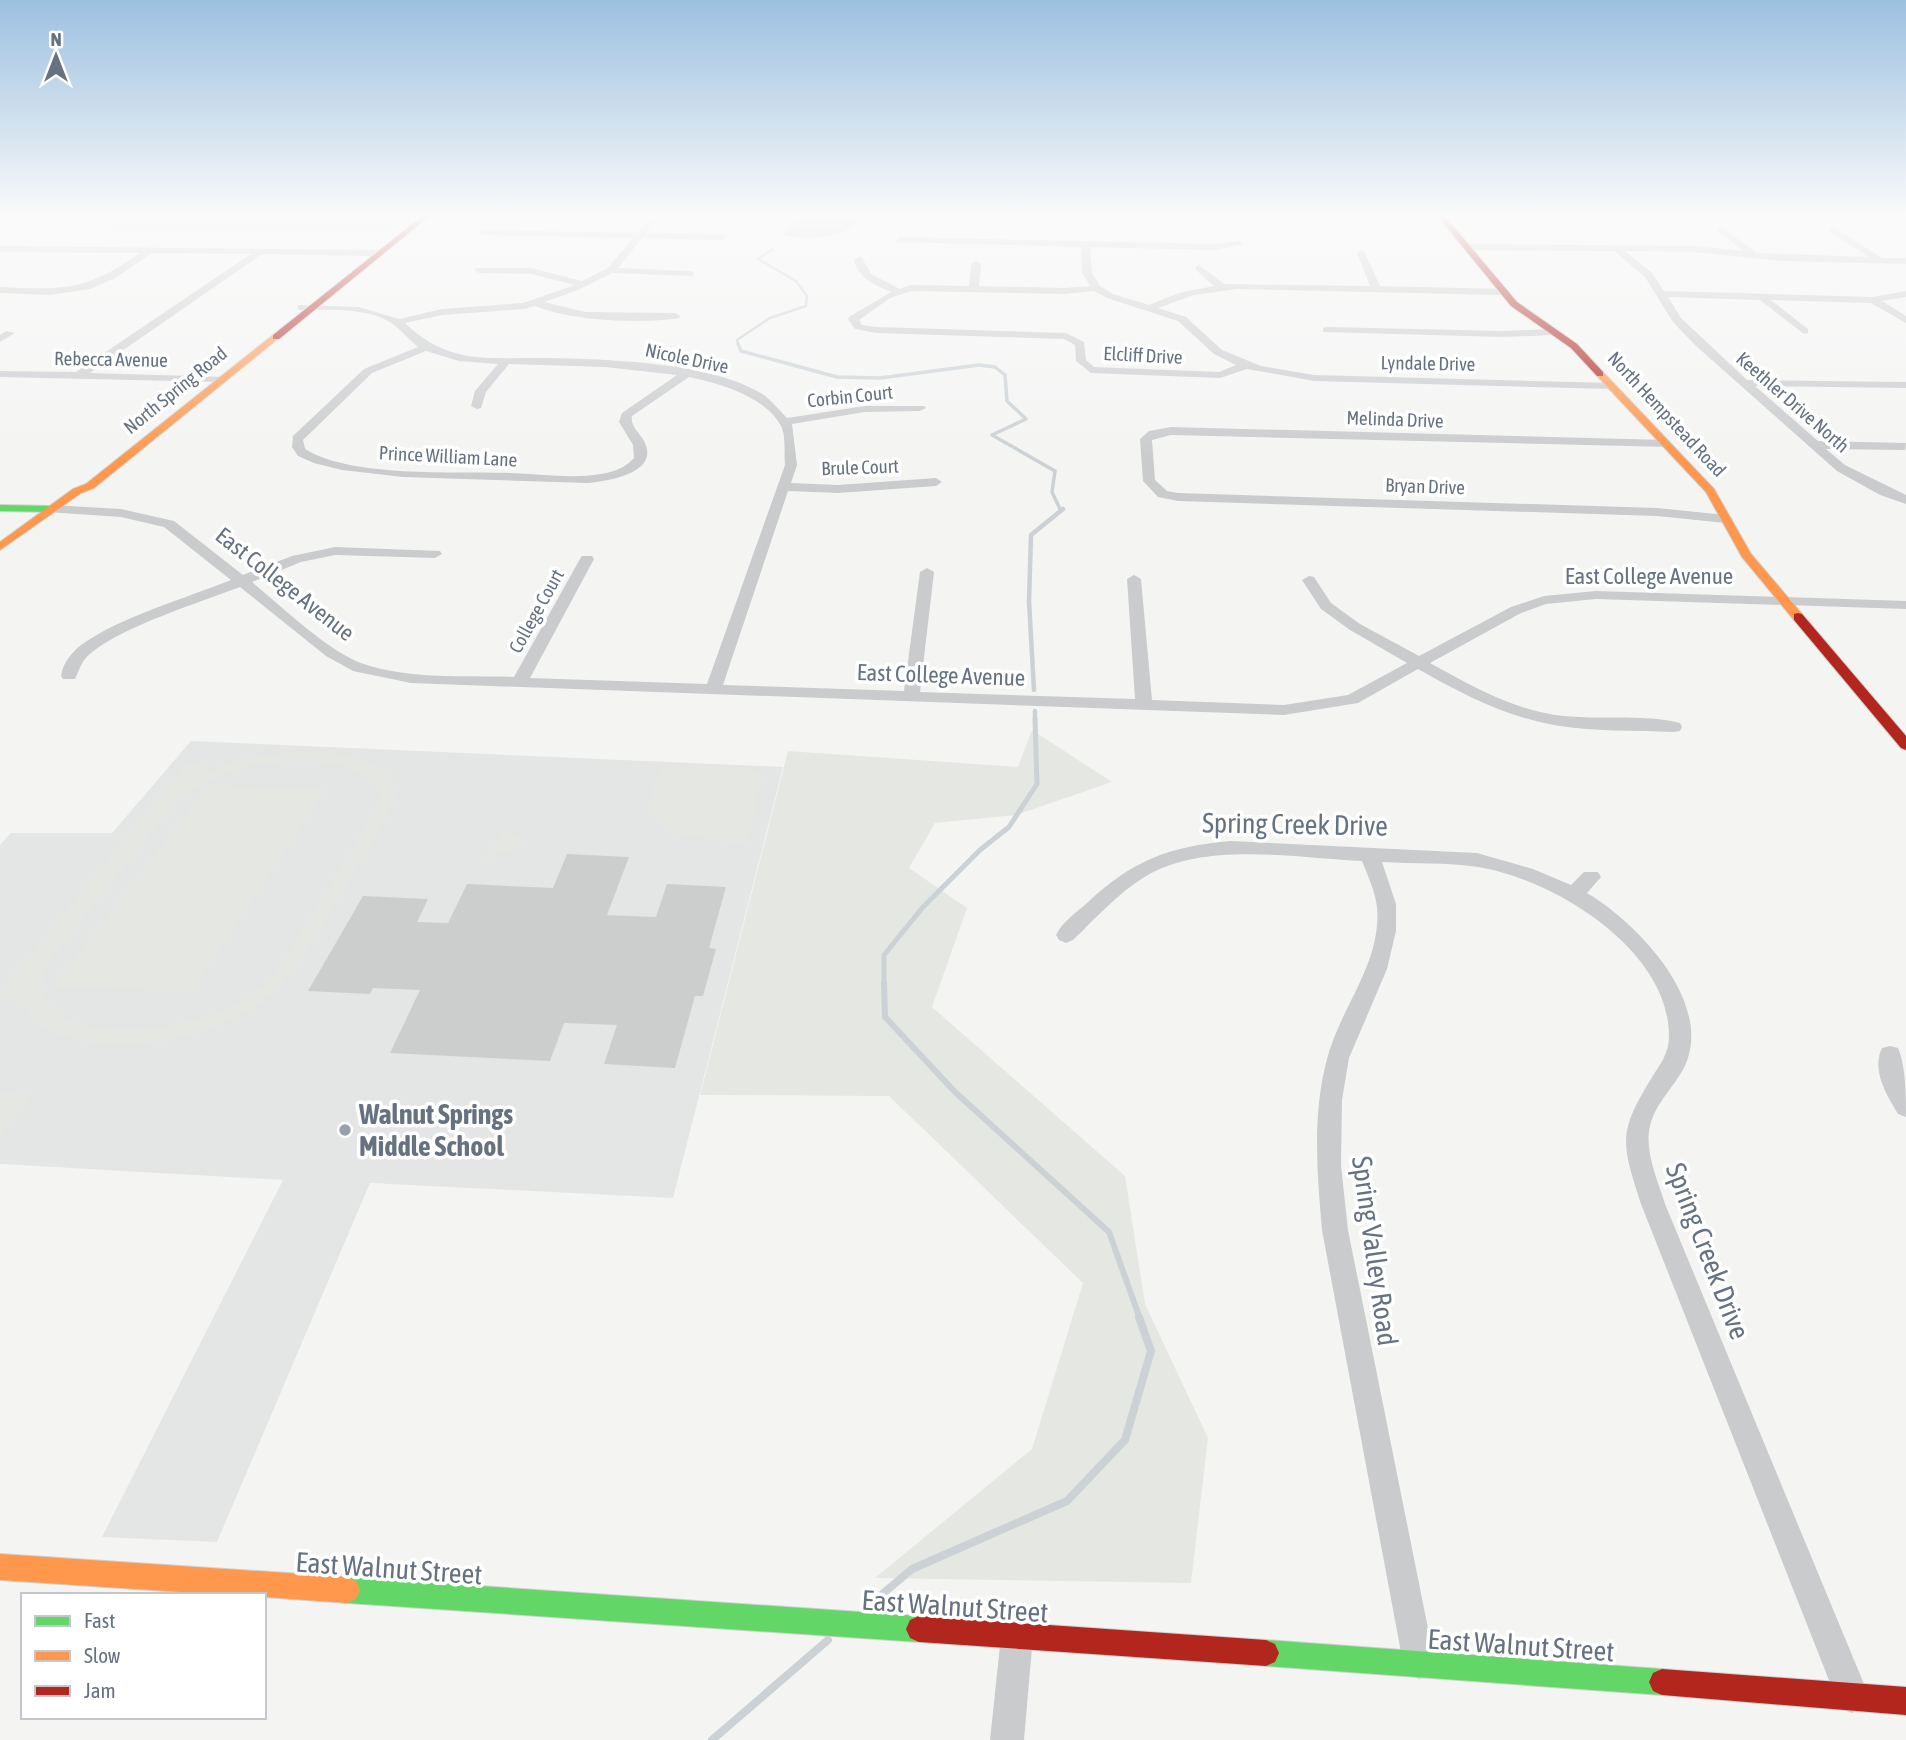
<svg xmlns="http://www.w3.org/2000/svg" width="1906" height="1740" viewBox="0 0 1906 1740" font-family="'Asap Condensed',sans-serif">
	<rect width="100%" height="100%" fill="#f4f5f3"/>
	<path fill="#e4e6e6" d="M 191,741 L 783,767 L 673,1198 L 370,1183 L 217,1542 L 102,1537 L 283,1180 L 0,1164 L 0,845 L 11,833 L 112,833 Z"/>
	<path fill="#e4e7e2" fill-rule="evenodd" d="M 0,214 L 410,214 L 385,233 L 0,230 Z
		M 1032,730 L 1112,782 L 1016,815 L 935,823 L 909,868 L 967,908 L 932,1007 L 1125,1176 L 1145,1304 L 1208,1438 L 1191,1583 L 875,1578 L 1032,1449 L 1083,1283 L 889,1096 L 700,1095 L 788,751 L 1018,767 Z
		M 295,751 C 331,751 419,759 388,816 C 369,848 349,880 330,912 C 288,983 266,1016 181,1037 C 151,1044 117,1048 86,1042 C 59,1037 27,1026 21,997 L 17,1000 L 0,999 L 0,991 L 187,763 L 207,763 L 199,775 L 240,760 ZM 296,761 C 326,761 399,768 373,815 L 283,962 C 269,983 249,999 225,1009 C 180,1029 89,1045 50,1006 C 37,993 41,975 49,961 L 177,801 C 209,772 254,762 296,761 Z
		M 661,766 L 752,769 L 762,777 L 747,844 L 676,835 L 648,805 Z
		M 209,785 L 326,789 L 191,992 L 53,986 Z
		M 501,831 L 519,835 L 524,844 L 496,855 L 489,860 L 483,857 L 490,852 Z
		M 0,1093 L 31,1095 L 0,1137 Z"/>
	<path fill="#cbd1d4" d="M 811,214 L 979,214 L 956,219 L 866,220 C 855,222 851,229 841,233 C 824,239 801,238 784,236 L 791,222 Z"/>
	<g fill="none" stroke-linecap="round" stroke-linejoin="round">
		<path stroke="#cbd1d4" stroke-width="2.5" d="M 739,346 L 737,340 L 770,318 L 806,306 L 807,296 L 796,281 L 758,259 L 773,249"/>
		<path stroke="#cbd1d4" stroke-width="3.5" d="M 738,344 L 741,351 L 837,377 L 880,378 L 979,365 L 995,367 L 1005,375 L 1007,401 L 1026,419 L 992,435 L 1055,471 L 1052,492 L 1061,511"/>
		<path stroke="#cbd1d4" stroke-width="4.5" d="M 1034,690 L 1029,601 L 1031,535 L 1063,509
			M 1035,711 L 1035,720"/>
		<path stroke="#cbd1d4" stroke-width="5" d="M 884,985 L 884,955 L 923,907 L 980,850 L 1009,827 L 1037,784 L 1035,719"/>
		<path stroke="#cbd1d4" stroke-width="6" d="M 884,983 L 885,1017 L 955,1092 L 1109,1232 L 1140,1319"/>
		<path stroke="#cbd1d4" stroke-width="8" d="M 867,1607 L 912,1569 L 1067,1501 L 1125,1440 L 1151,1351 L 1139,1317
			M 712,1740 L 828,1640"/>
	</g>
	<path fill="#cccece" d="M 567,854 L 629,857 L 607,915 L 656,917 L 667,884 L 726,887 L 709,948 L 716,949 L 703,996 L 695,996 L 675,1068 L 604,1064 L 617,1025 L 564,1023 L 550,1061 L 390,1053 L 420,990 L 373,988 L 370,994 L 308,991 L 363,896 L 428,899 L 417,922 L 448,923 L 467,884 L 553,888 Z"/>
	<g fill="none" stroke-linecap="round" stroke-linejoin="round">
		<g stroke="#d0d1d1" stroke-width="2">
			<path id="fast" d="M 0,505 L 52,506 L 57,509 L 52,512 L 0,511 Z
				M 347,1577 L 919,1616 L 928,1620 L 932,1629 L 928,1638 L 919,1642 L 347,1603 L 338,1599 L 334,1590 L 338,1581 Z
				M 1266,1640 L 1662,1669 L 1671,1673 L 1675,1682 L 1671,1691 L 1662,1695 L 1266,1666 L 1257,1662 L 1253,1653 L 1257,1644 Z"/>
		</g>
		<g stroke="#d0d1d1" stroke-width="2">
			<path id="slow" d="M 273,335 L 280,337 L 94,488 L 81,493 L 0,550 L 0,542 L 73,489 L 86,484 Z
				M 1597,372 L 1603,372 L 1714,489 L 1751,554 L 1802,614 L 1802,620 L 1794,620 L 1742,557 L 1706,492 L 1597,376 Z
				M 0,1554 L 347,1577 L 356,1581 L 360,1590 L 356,1599 L 347,1603 L 264,1597 L 264,1595 L 226,1595 L 0,1580 Z"/>
		</g>
		<g stroke="#d0d1d1" stroke-width="2">
			<path id="jam" d="M 425,214 L 432,214 L 279,339 L 273,339 L 273,335 Z
				M 1436,214 L 1443,214 L 1517,302 L 1577,344 L 1603,372 L 1603,376 L 1597,376 L 1571,348 L 1511,306 Z
				M 1798,613 L 1802,614 L 1906,736 L 1906,750 L 1901,748 L 1794,620 L 1794,614 Z
				M 919,1616 L 1266,1640 L 1275,1644 L 1279,1653 L 1275,1662 L 1266,1666 L 919,1642 L 910,1638 L 906,1629 L 910,1620 Z
				M 1662,1669 L 1906,1687 L 1906,1715 L 1662,1695 L 1653,1691 L 1649,1682 L 1653,1673 Z"/>
		</g>
		<path fill="#cacbcd" fill-rule="evenodd" d="M 653,214 L 661,214 L 646,233 L 722,234 L 726,237 L 722,240 L 642,238 L 618,268 L 690,271 L 693,272 L 693,276 L 612,273 L 578,290 L 544,302 L 585,312 L 675,313 L 680,316 L 679,318 C 639,324 572,321 535,306 L 524,309 L 442,315 L 405,323 C 450,366 488,357 545,358 C 606,359 713,362 764,395 C 772,401 780,411 787,418 L 865,406 L 924,406 L 926,408 L 920,411 L 865,412 L 792,424 L 797,465 L 791,483 L 838,485 L 936,478 L 942,482 L 936,486 L 838,493 L 788,491 L 723,685 L 904,691 L 920,572 L 927,568 L 934,572 L 920,692 L 1135,699 L 1127,579 L 1134,575 L 1141,579 L 1152,700 L 1284,705 L 1348,695 L 1407,663 L 1350,630 L 1321,609 L 1302,580 L 1309,576 L 1314,577 L 1331,603 L 1360,624 L 1419,656 L 1511,607 L 1544,596 L 1596,591 L 1906,601 L 1906,609 L 1596,599 L 1546,604 L 1521,613 L 1430,663 C 1470,685 1510,708 1555,715 C 1596,721 1640,713 1680,723 L 1682,727 L 1680,731 L 1674,732 C 1635,730 1593,732 1554,725 C 1504,716 1462,694 1418,669 L 1358,703 L 1284,715 L 411,683 L 353,671 L 326,656 L 240,587 C 198,603 124,626 91,653 C 81,661 80,669 75,679 L 63,679 L 61,676 C 63,663 71,653 81,645 C 122,616 184,599 231,580 L 164,527 L 121,517 L 47,512 L 45,509 L 52,505 L 121,509 L 174,521 L 243,575 L 292,556 L 335,547 L 440,551 L 442,554 L 435,558 L 335,555 L 301,562 L 252,582 C 281,606 330,653 364,664 C 411,680 466,675 514,677 L 580,559 L 582,556 L 592,556 L 594,559 L 530,678 L 707,684 L 785,465 C 784,454 786,435 781,426 C 765,396 718,383 689,377 L 632,416 C 630,426 639,432 644,441 C 661,473 608,481 587,483 L 403,477 L 342,470 L 314,463 L 298,456 L 292,447 L 293,436 L 364,369 L 418,347 C 409,340 402,331 393,324 C 368,307 330,310 301,310 L 298,309 L 298,305 L 359,307 L 399,319 L 442,309 L 523,303 L 575,285 L 531,274 L 479,273 L 474,270 L 476,268 L 531,268 L 582,281 L 608,268 L 633,238 L 480,235 L 477,230 L 637,233 ZM 426,351 L 459,361 L 498,364 L 475,391 L 471,406 L 477,409 L 481,408 L 486,392 L 509,364 L 605,367 L 677,375 L 622,413 L 619,422 L 633,445 L 634,458 C 625,468 613,472 601,474 C 571,479 540,474 510,473 C 453,471 352,478 305,449 L 303,440 L 372,373 Z
			M 1720,226 L 1757,253 L 1869,257 L 1829,231 L 1832,226 L 1882,258 L 1906,258 L 1906,264 L 1783,261 L 1693,252 L 1625,251 L 1652,273 L 1664,291 L 1873,297 L 1906,291 L 1906,297 L 1882,301 L 1906,316 L 1906,323 L 1871,303 L 1771,300 L 1808,329 L 1808,333 L 1804,334 L 1760,300 L 1668,297 L 1681,318 L 1747,380 L 1906,382 L 1906,388 L 1755,386 L 1818,441 L 1906,443 L 1905,450 L 1826,449 L 1845,465 L 1906,495 L 1906,504 L 1880,495 L 1837,471 L 1695,345 L 1673,322 L 1645,277 L 1614,251 L 1466,250 L 1462,247 L 1466,244 L 1693,246 L 1744,251 L 1717,231 Z
			M 900,237 L 1214,244 L 1240,241 L 1244,244 L 1214,250 L 1090,247 L 1092,273 L 1100,286 L 1113,294 L 1149,305 L 1179,293 L 1214,286 L 1196,270 L 1196,266 L 1199,265 L 1224,284 L 1370,286 L 1357,253 L 1361,250 L 1365,253 L 1380,286 L 1502,289 L 1507,292 L 1502,295 L 1237,289 L 1194,295 L 1158,308 L 1186,317 L 1222,350 L 1261,366 L 1314,375 L 1611,383 L 1617,386 L 1611,389 L 1314,381 L 1247,369 L 1220,378 L 1091,373 L 1076,361 L 1075,345 L 1064,339 L 877,333 L 855,329 L 848,319 L 849,317 L 891,292 C 875,285 858,278 854,260 L 859,257 L 862,258 L 871,274 L 900,289 L 911,285 L 969,286 L 971,264 L 976,261 L 981,264 L 979,286 L 1065,288 L 1090,286 L 1082,273 L 1081,247 L 897,242 L 896,240 ZM 912,291 L 1065,294 L 1094,291 L 1107,298 L 1178,321 L 1214,354 L 1236,365 L 1219,372 L 1094,367 L 1086,360 L 1084,342 L 1066,333 L 877,327 L 862,325 L 859,320 L 890,298 Z
			M 0,246 L 379,250 L 383,253 L 379,256 L 262,254 L 90,373 L 226,377 L 228,379 L 222,382 L 0,377 L 0,371 L 76,372 L 251,254 L 152,253 L 115,278 L 90,289 L 50,295 L 0,293 L 0,287 C 64,290 86,291 140,253 L 0,252 Z
			M 1327,327 L 1503,331 L 1554,329 L 1559,332 L 1554,335 L 1503,337 L 1323,332 L 1323,328 Z
			M 6,331 L 15,333 L 0,342 L 0,335 Z
			M 1171,427 L 1666,440 L 1670,441 L 1670,447 L 1171,435 L 1152,440 L 1155,480 L 1167,491 L 1178,493 L 1657,508 L 1726,515 L 1733,519 L 1726,523 L 1657,516 L 1178,501 L 1158,497 L 1143,481 L 1140,439 L 1149,431 Z
			M 1231,841 L 1477,853 L 1533,869 L 1571,885 L 1584,872 L 1598,872 L 1601,877 L 1587,893 C 1636,922 1710,998 1687,1061 C 1678,1084 1655,1102 1650,1126 C 1644,1151 1658,1181 1665,1204 L 1869,1696 L 1864,1708 L 1852,1713 L 1840,1708 L 1641,1204 C 1622,1144 1617,1134 1651,1079 C 1660,1064 1669,1054 1669,1036 C 1669,949 1553,879 1478,867 C 1447,862 1413,864 1382,862 L 1396,904 L 1396,931 L 1387,969 L 1349,1058 L 1342,1100 L 1341,1165 L 1348,1230 L 1435,1663 L 1430,1674 L 1419,1679 L 1408,1674 L 1403,1663 L 1322,1230 C 1317,1173 1312,1115 1327,1059 C 1340,1008 1382,963 1377,907 C 1375,891 1368,876 1362,861 C 1296,858 1205,841 1146,876 C 1118,893 1096,918 1073,940 L 1066,943 L 1059,940 L 1056,935 C 1062,923 1075,913 1086,904 C 1131,861 1169,846 1231,841 Z
			M 1890,1046 L 1898,1048 C 1906,1066 1906,1097 1906,1117 L 1898,1114 C 1887,1095 1871,1071 1882,1048 Z
			M 1017,1620 L 1028,1625 L 1033,1636 L 1024,1740 L 990,1740 L 1001,1636 L 1006,1625 Z"/>
		<use href="#fast" fill="#63d668" fill-rule="evenodd"/>
		<use href="#slow" fill="#ff974d" fill-rule="evenodd"/>
		<use href="#jam" fill="#b3261e" fill-rule="evenodd"/>
	</g>
	<linearGradient id="sky" x2="0" y2="1"><stop stop-color="#9cc0e0"/><stop offset="0.47" stop-color="#fafafa"/><stop offset="1" stop-color="#fafafa" stop-opacity="0"/></linearGradient>
	<rect width="1906" height="458" fill="url(#sky)"/>
	<circle fill="#98a0a9" stroke="#fff" stroke-width="2.5" cx="345" cy="1130" r="7"/>
	<g text-anchor="middle" dominant-baseline="central" stroke-width="7" stroke-linejoin="round" paint-order="stroke">
		<g font-size="19" fill="#677281" stroke="#fff">
			<text transform="translate(1143 355) rotate(3)">Elcliff Drive</text>
			<text transform="translate(687 358) rotate(12)">Nicole Drive</text>
			<text transform="translate(111 359) rotate(1)">Rebecca Avenue</text>
			<text transform="translate(1428 363) rotate(1)">Lyndale Drive</text>
			<text transform="translate(175 390) rotate(-39)">North Spring Road</text>
			<text transform="translate(850 396) rotate(-6)">Corbin Court</text>
			<text transform="translate(1793 402) rotate(41)">Keethler Drive North</text>
			<text transform="translate(1667 414) rotate(47)">North Hempstead Road</text>
			<text transform="translate(1395 419) rotate(2)">Melinda Drive</text>
			<text transform="translate(448 456) rotate(3)">Prince William Lane</text>
			<text transform="translate(860 467) rotate(-2)">Brule Court</text>
			<text transform="translate(1425 486) rotate(2)">Bryan Drive</text>
			<text transform="translate(536 611) rotate(-61)">College Court</text>
		</g>
		<g font-size="23" fill="#677281" stroke="#fff">
			<text x="1649" y="576">East College Avenue</text>
			<text transform="translate(285 584) rotate(38)">East College Avenue</text>
			<text transform="translate(941 675) rotate(2)">East College Avenue</text>
		</g>
		<g font-size="28" fill="#677281" stroke="#fff">
			<text transform="translate(1295 824) rotate(1)">Spring Creek Drive</text>
			<text transform="translate(1375 1251) rotate(82)">Spring Valley Road</text>
			<text transform="translate(1708 1251) rotate(69)">Spring Creek Drive</text>
			<text transform="translate(389 1568) rotate(4)">East Walnut Street</text>
			<text transform="translate(955 1606) rotate(4)">East Walnut Street</text>
			<text transform="translate(1521 1645) rotate(4)">East Walnut Street</text>
		</g>
		<g font-size="28" font-weight="bold" fill="#677281" stroke="#fff" text-anchor="start">
			<text x="359" y="1114">Walnut Springs<tspan x="359" dy="32">Middle School</tspan></text>
		</g>
	</g>
	<rect x="21" y="1593" width="245" height="126" fill="#ffffff" stroke="#c2c7cd" stroke-width="2"/>
	<rect x="35" y="1616" width="35" height="10" fill="#63d668" stroke="#c2c7cd" stroke-width="2"/>
	<text x="84" y="1628" font-size="21" fill="#677281">Fast</text>
	<rect x="35" y="1651" width="35" height="10" fill="#ff974d" stroke="#c2c7cd" stroke-width="2"/>
	<text x="84" y="1663" font-size="21" fill="#677281">Slow</text>
	<rect x="35" y="1686" width="35" height="10" fill="#b3261e" stroke="#c2c7cd" stroke-width="2"/>
	<text x="84" y="1698" font-size="21" fill="#677281">Jam</text>
	<g transform="translate(56 56)" stroke="#ffffff" stroke-width="5" paint-order="stroke">
	<path d="M0-5L12 26L0 18L-12 26Z" fill="#677281"/>
	<text y="-10" font-size="19" font-weight="bold" text-anchor="middle" fill="#677281">N</text>
	</g>
</svg>
